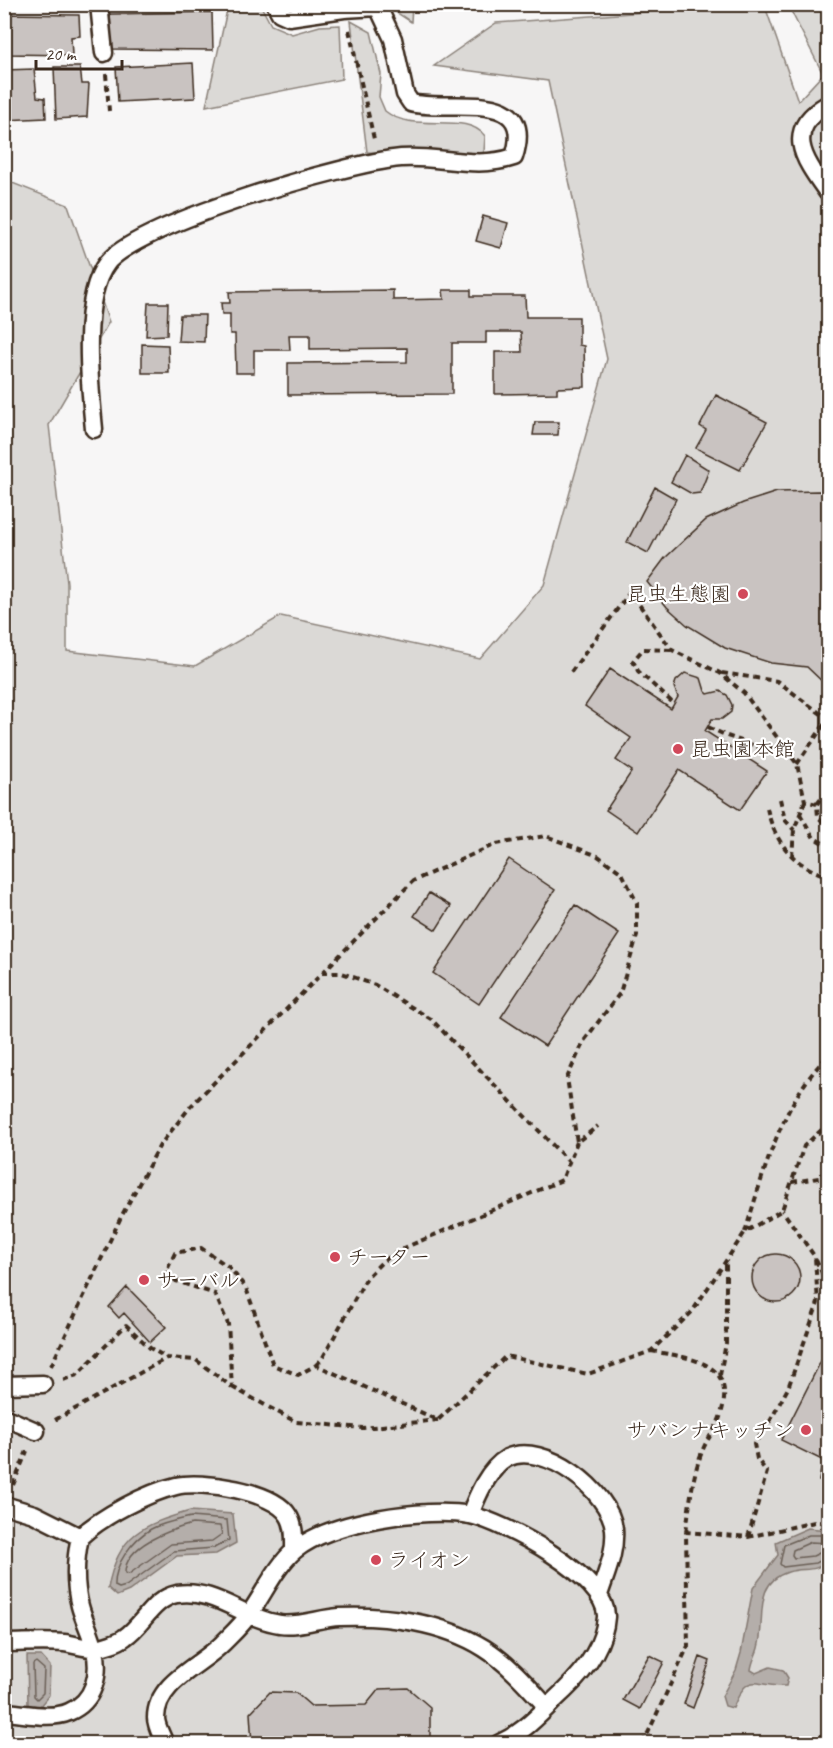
<svg xmlns="http://www.w3.org/2000/svg" width="833" height="1748" viewBox="0 0 833 1748" font-family="Caveat,'Klee One',sans-serif">
	<rect width="100%" height="100%" fill="#f7f6f6"/>
	<filter id="ink" filterUnits="userSpaceOnUse"><feTurbulence type="fractalNoise" baseFrequency=".0167" numOctaves="2"/><feDisplacementMap in="SourceGraphic" scale="12" xChannelSelector="R" yChannelSelector="G"/><feConvolveMatrix kernelMatrix="1 2 1 2 8 2 1 2 1" color-interpolation-filters="sRGB"/></filter>
	<g filter="url(#ink)">
		<path fill="#dbd9d6" stroke="#8b827a" stroke-width="1.5" d="M 385,5 L 412,5 L 411,22 Z
			M 788,5 L 828,5 L 828,1743 L 5,1743 L 5,180 L 68,205 L 109,322 L 49,425 L 67,583 L 67,651 L 195,666 L 281,616 L 480,659 L 544,585 L 607,359 L 548,81 L 434,66 L 496,23 L 698,8 L 766,9 L 798,101 L 823,74 Z
			M 261,6 L 271,25 L 292,34 L 320,26 L 340,25 L 342,79 L 206,106 L 227,10 Z
			M 351,21 L 371,32 L 381,74 L 379,97 L 385,111 C 414,135 466,110 485,136 L 484,152 L 476,157 L 367,152 Z"/>
		<path fill="#b4aeaa" stroke="#847972" stroke-width="1.5" d="M 190,1511 L 233,1514 L 236,1543 L 216,1554 L 177,1556 L 129,1591 L 117,1596 L 108,1588 C 118,1534 142,1525 190,1511 Z
			M 808,1528 L 828,1530 L 827,1562 C 814,1573 803,1567 788,1572 C 752,1583 766,1621 758,1648 C 756,1656 752,1661 751,1670 L 756,1673 L 770,1667 L 783,1670 L 788,1678 L 786,1686 C 755,1688 749,1668 733,1708 L 725,1706 L 722,1696 L 736,1670 L 741,1653 L 753,1588 L 778,1555 L 776,1542 Z
			M 27,1656 L 41,1656 L 50,1666 L 49,1695 L 40,1706 L 28,1705 Z"/>
		<g fill="none" stroke-linecap="round" stroke-linejoin="round">
			<path stroke="#6b5f56" stroke-width="1.5" d="M 191,1517 L 227,1520 L 229,1540 L 214,1548 L 174,1551 L 126,1586 L 119,1588 L 115,1586 C 114,1564 132,1540 151,1529 C 162,1523 178,1520 191,1517 Z
				M 192,1524 L 220,1526 L 222,1534 L 212,1541 L 171,1544 L 129,1574 L 125,1573 C 125,1545 170,1530 192,1524 Z
				M 828,1535 L 809,1535 L 784,1545 L 780,1564 L 783,1567 L 816,1563 L 828,1557
				M 828,1543 L 811,1542 L 793,1550 L 792,1555 L 794,1558 L 813,1556 L 828,1549
				M 36,1662 L 44,1669 L 43,1693 L 37,1699 L 34,1696 L 33,1664 Z"/>
		</g>
		<path fill="#c9c3c1" stroke="#3b2a1e" stroke-width="1.5" d="M 212,12 L 213,50 L 112,49 L 110,14 Z
			M 4,14 L 79,15 L 80,36 L 71,37 L 72,55 L 5,54 Z
			M 193,63 L 195,98 L 118,102 L 116,67 Z
			M 54,67 L 80,67 L 82,84 L 89,84 L 87,117 L 56,119 Z
			M 34,69 L 37,97 L 45,98 L 46,118 L 4,120 L 4,70 Z
			M 483,216 L 508,223 L 501,248 L 476,241 Z
			M 393,290 L 393,300 L 444,299 L 443,290 L 471,290 L 471,296 L 525,296 L 526,317 L 579,317 L 579,345 L 584,346 L 585,387 L 557,388 L 557,393 L 495,394 L 495,352 L 522,352 L 521,332 L 486,332 L 486,343 L 452,343 L 452,394 L 288,395 L 288,363 L 407,362 L 407,348 L 310,349 L 310,335 L 289,335 L 290,350 L 254,350 L 254,373 L 236,373 L 235,334 L 230,334 L 230,314 L 222,314 L 221,303 L 230,303 L 229,292 Z
			M 148,303 L 168,303 L 167,335 L 146,336 Z
			M 180,315 L 205,315 L 204,342 L 178,341 Z
			M 142,344 L 168,345 L 169,373 L 142,373 Z
			M 716,395 L 767,422 L 740,470 L 696,448 L 706,430 L 700,426 Z
			M 535,422 L 559,422 L 558,435 L 533,435 Z
			M 685,455 L 709,470 L 700,493 L 692,494 L 671,482 Z
			M 655,487 L 676,499 L 648,553 L 627,542 Z
			M 818,491 L 828,493 L 828,687 L 807,667 L 771,663 L 725,648 L 687,625 L 667,607 L 647,582 L 665,558 L 706,520 L 743,503 L 777,492 Z
			M 610,669 L 671,709 L 678,697 L 674,687 L 676,681 L 685,673 L 701,678 L 705,691 L 708,694 L 720,691 L 727,695 L 732,705 L 731,712 L 722,719 L 712,719 L 705,731 L 767,771 L 740,810 L 679,770 L 638,832 L 606,810 L 632,771 L 616,760 L 631,738 L 585,706 Z
			M 509,859 L 555,890 L 479,1004 L 433,973 Z
			M 429,893 L 451,906 L 436,930 L 414,916 Z
			M 575,905 L 619,934 L 545,1046 L 501,1017 Z
			M 828,1157 L 828,1196 L 822,1158 Z
			M752 1278a24 24 0 1 1 48 0a24 24 0 1 1-48 0Z
			M 127,1287 L 166,1327 L 150,1342 L 124,1313 L 119,1318 L 109,1307 Z
			M 826,1351 L 828,1354 L 828,1463 L 781,1440 Z
			M 821,1469 L 828,1471 L 828,1483 L 819,1481 Z
			M 649,1655 L 664,1662 L 640,1709 L 623,1700 Z
			M 700,1657 L 710,1661 L 693,1708 L 684,1704 Z
			M 408,1688 L 430,1707 L 430,1744 L 252,1744 L 250,1713 L 270,1692 L 296,1693 L 311,1706 L 366,1705 L 379,1689 Z"/>
		<g fill="none" stroke-linecap="round" stroke-linejoin="round">
			<g stroke="#3b2a1e" stroke-width="21">
				<path id="lane" d="M 99,4 L 104,53
					M 828,104 C 782,131 804,159 828,193
					M 94,429 C 90,387 80,298 107,263 C 139,223 346,163 401,158 C 439,155 475,170 514,157 C 537,85 448,113 411,103 L 405,94 L 393,39 L 378,7 L 344,9 L 289,17 L 280,13 L 275,4
					M 4,1385 L 43,1384
					M 4,1417 L 36,1431
					M 4,1505 L 34,1514 L 80,1537 C 75,1560 74,1583 80,1606 C 84,1621 92,1635 95,1650 C 100,1674 95,1701 69,1712 C 51,1720 24,1713 4,1712
					M 470,1515 C 477,1496 488,1469 507,1458 C 543,1440 610,1491 614,1529 C 616,1553 606,1573 599,1595
					M 80,1537 C 102,1516 147,1493 176,1486 C 202,1480 273,1491 288,1515 C 295,1525 294,1539 294,1550
					M 4,1643 C 24,1643 44,1641 64,1643 C 74,1644 86,1649 95,1648 C 103,1647 119,1642 125,1637 C 144,1624 152,1599 177,1594 C 216,1588 243,1619 280,1624 C 298,1627 320,1618 339,1617 C 387,1615 442,1622 484,1648 C 508,1663 528,1686 547,1707
					M 165,1744 C 162,1736 156,1726 156,1718 C 156,1682 202,1665 223,1643 C 233,1633 243,1624 250,1613 C 264,1593 277,1565 295,1550 C 331,1521 425,1507 470,1515 C 504,1522 608,1577 606,1617 C 604,1646 584,1672 564,1691 C 541,1712 527,1731 498,1744"/>
			</g>
			<path stroke="#3b2a1e" stroke-width="4" stroke-dasharray="6 4.5" stroke-linecap="butt" d="M 349,30 L 374,139
				M 106,74 L 109,111
				M 671,650 L 643,649 L 633,661 L 638,671 L 674,704
				M 571,672 L 630,592 L 672,650 L 720,673 L 744,693 L 797,764 L 805,801 L 817,804 L 818,817 L 828,826
				M 722,673 L 777,681 L 828,719
				M 708,727 L 727,736 L 764,749 L 782,744
				M 797,764 L 828,719
				M 780,799 L 785,820 L 794,830
				M 817,804 L 828,790
				M 767,808 C 774,842 795,867 828,876
				M 800,814 L 814,838 L 828,846
				M 792,857 L 794,830 L 805,801
				M 322,973 L 342,973 L 375,985 L 431,1019 L 569,1162
				M 792,1182 L 825,1177
				M 745,1232 C 764,1172 781,1102 828,1056
				M 816,1260 L 828,1286
				M 651,1351 C 690,1358 737,1361 721,1414 C 718,1426 709,1436 704,1447 C 692,1474 690,1503 686,1532
				M 316,1365 L 322,1359 L 367,1277 L 383,1261 L 404,1248 L 562,1180 L 577,1142
				M 51,1366 L 121,1217 L 160,1145 L 191,1106 L 413,881 L 496,844 L 546,836 L 598,856 L 622,873 L 637,903 L 637,936 L 620,993 L 584,1041 L 567,1078 L 577,1142 L 598,1126
				M 720,1375 L 726,1343 L 726,1262
				M 63,1380 L 77,1375 L 126,1325 L 150,1348 L 167,1358
				M 232,1387 L 296,1422 L 363,1428 L 438,1420
				M 55,1420 L 167,1358 L 196,1360 L 232,1387 L 228,1324 L 215,1294 L 176,1281 L 166,1272 L 175,1253 L 201,1248 L 229,1267 L 246,1288 L 273,1365 L 298,1375 L 316,1365 L 438,1420 L 506,1356 L 588,1374 L 651,1351 L 692,1312 L 745,1232 L 782,1210 L 804,1146 L 828,1124
				M 13,1485 L 27,1451
				M 748,1537 L 767,1472 L 757,1459 L 754,1444 L 768,1425 L 788,1388 L 818,1303 L 815,1257 L 782,1210
				M 643,1744 L 688,1646 L 686,1532 L 748,1537 L 819,1521 L 828,1522"/>
			<use href="#lane" stroke="#fff" stroke-width="16"/>
			<path stroke="#3b2a1e" stroke-width="4" stroke-dasharray="6 4.5" stroke-linecap="butt" d="M 4,1640 L 4,1686"/>
		</g>
	</g>
	<g fill="#d1495b" stroke="#fff" stroke-width="2">
		<circle cx="743" cy="594" r="6"/>
		<circle cx="678" cy="749" r="6"/>
		<circle cx="335" cy="1257" r="6"/>
		<circle cx="144" cy="1280" r="6"/>
		<circle cx="806" cy="1430" r="6"/>
		<circle cx="376" cy="1560" r="6"/>
	</g>
	<g text-anchor="middle" dominant-baseline="central" stroke-width="4.5" stroke-linejoin="round" paint-order="stroke">
		<g font-size="21" fill="#3b2a1e" stroke="#fff" text-anchor="start">
			<text x="731" y="594" text-anchor="end">昆虫生態園</text>
			<text x="690" y="749">昆虫園本館</text>
			<text x="347" y="1257">チーター</text>
			<text x="156" y="1280">サーバル</text>
			<text x="794" y="1430" text-anchor="end">サバンナキッチン</text>
			<text x="388" y="1560">ライオン</text>
		</g>
	</g>
	<rect width="833" height="1748" fill="none" stroke="#fff" stroke-width="24"/>
	<rect x="12" y="12" width="809" height="1724" fill="none" stroke="#3b2a1e" stroke-width="2" filter="url(#ink)"/>
	<path d="M36 60v9h86v-9" fill="none" stroke="#3b2a1e" stroke-width="3"/>
	<text x="45" y="60" font-size="18" fill="#3b2a1e" stroke="#ffffff" stroke-width="4.5" paint-order="stroke">20 m</text>
</svg>
